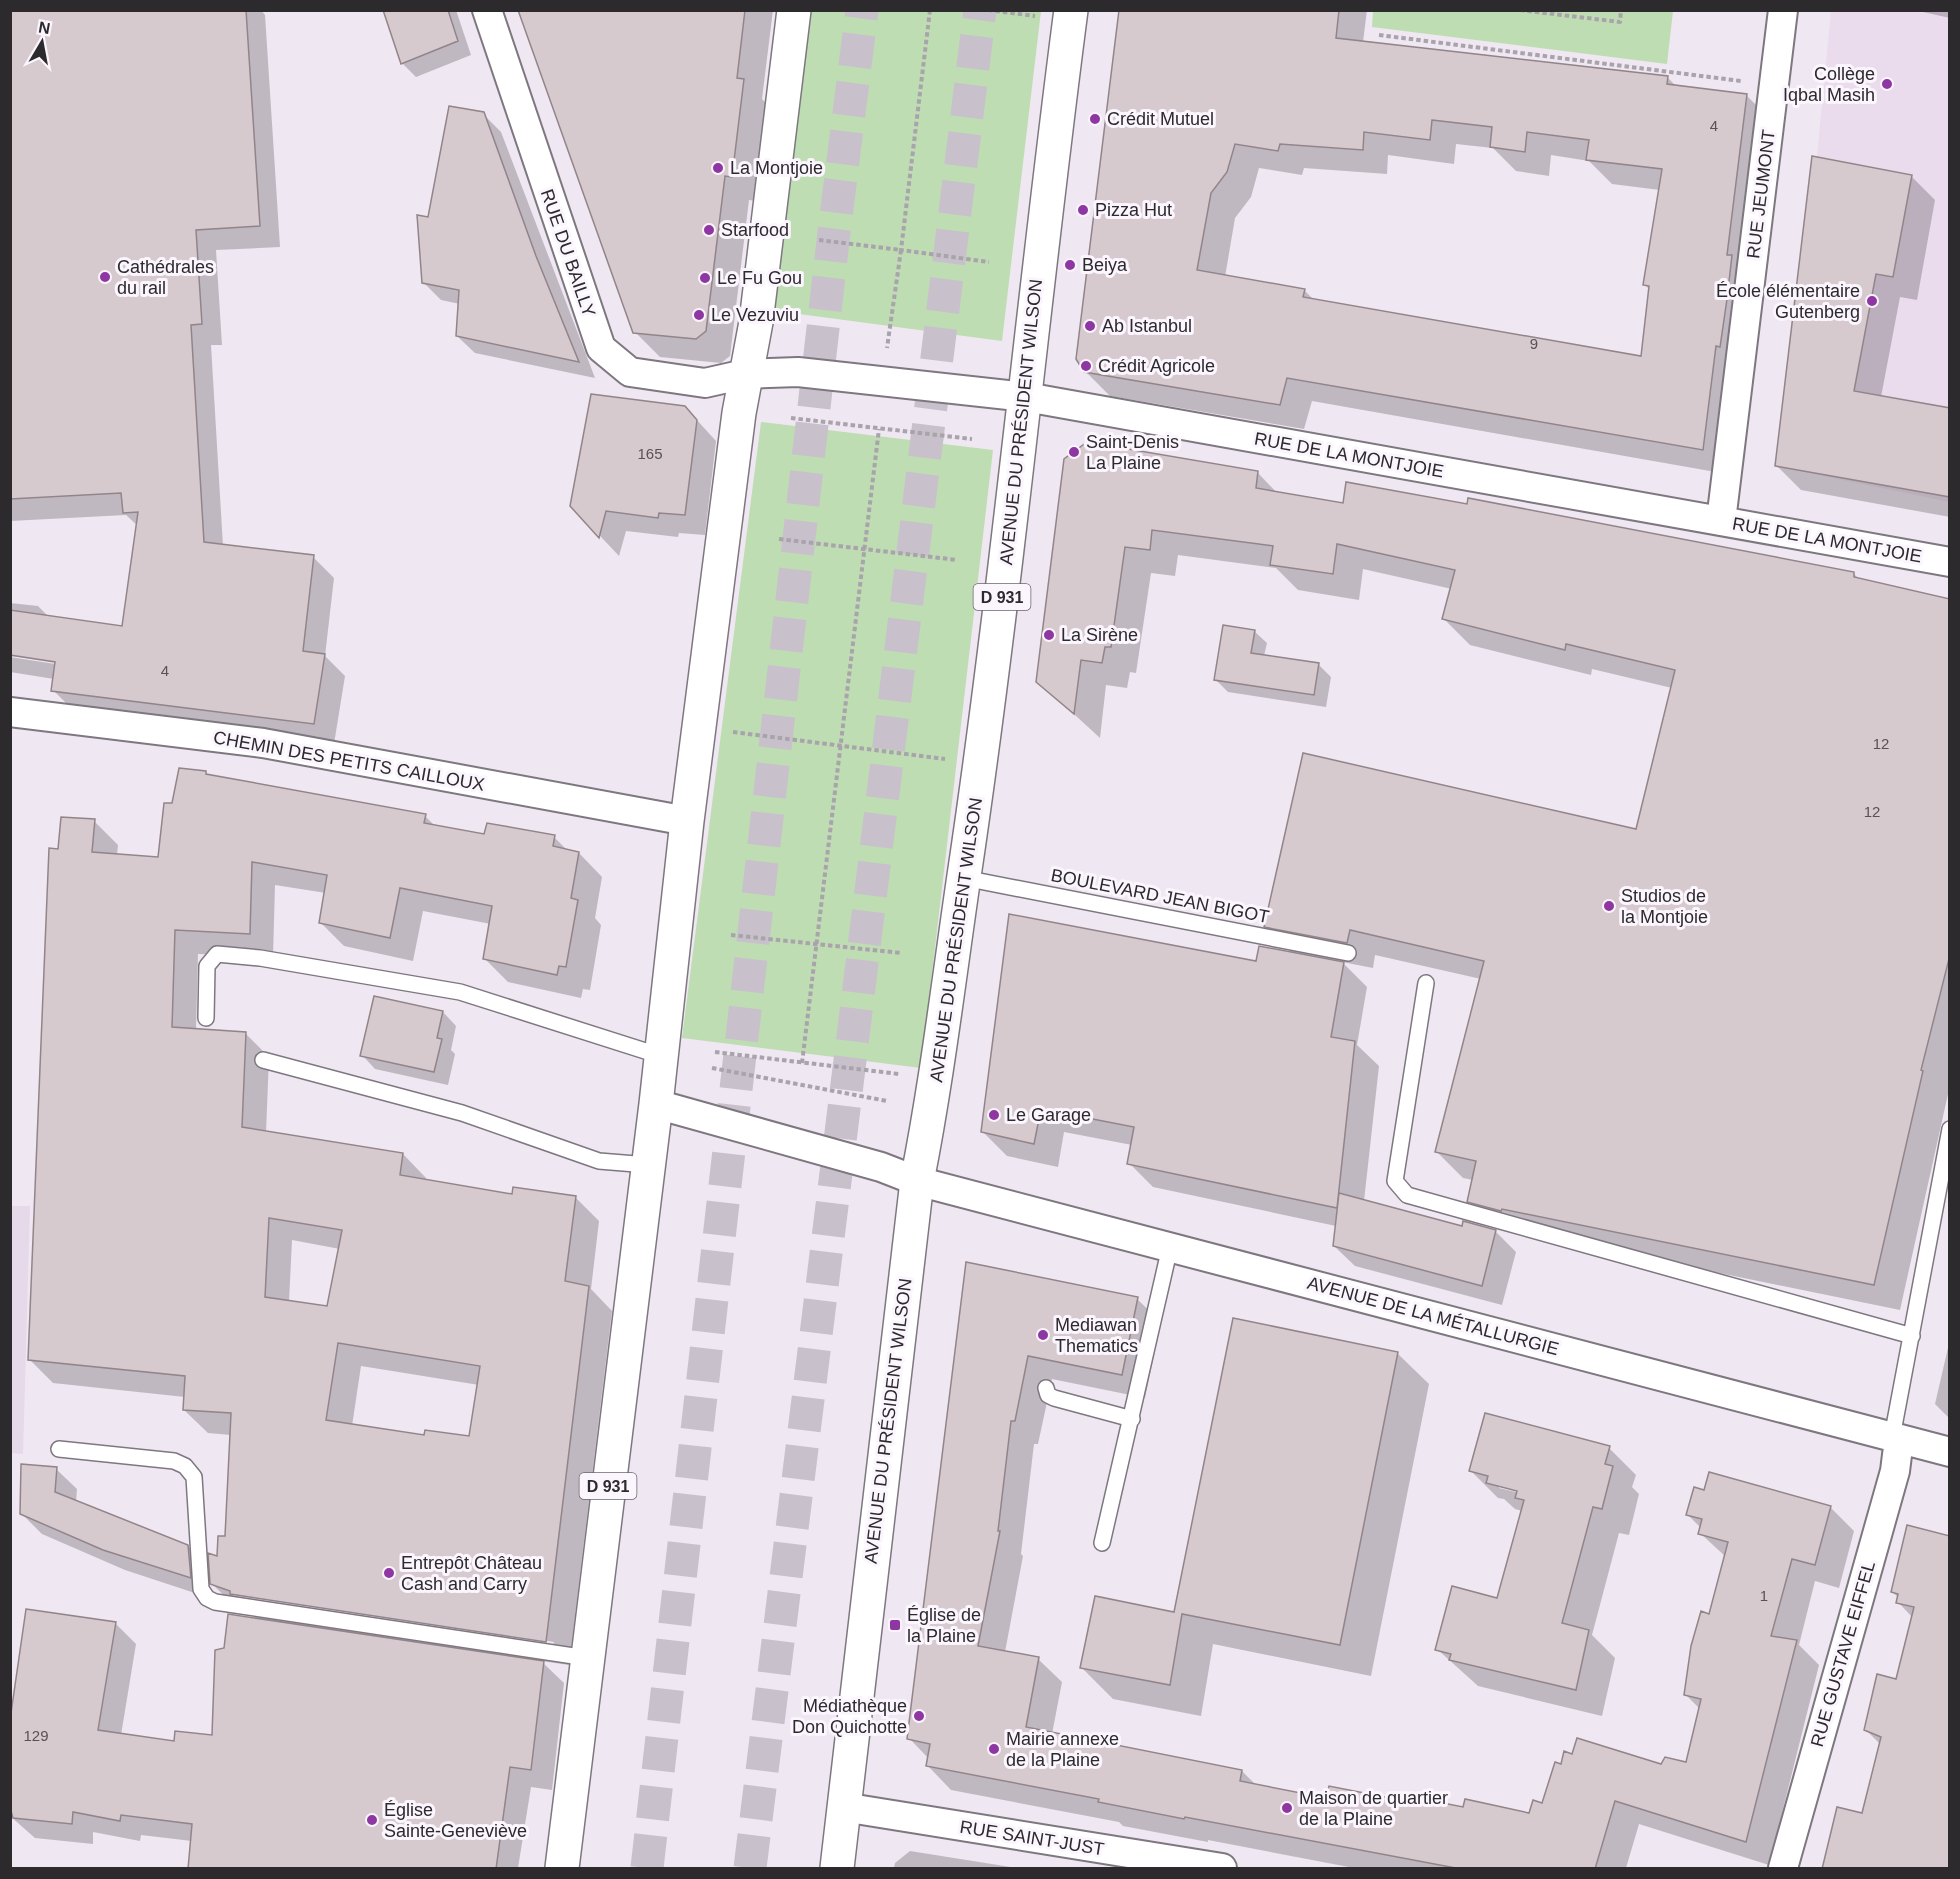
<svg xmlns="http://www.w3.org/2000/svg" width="1960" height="1879" viewBox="0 0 1960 1879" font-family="Arial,sans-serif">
	<rect width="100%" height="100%" fill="#efe7f2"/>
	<path fill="#e5d9ea" d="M 11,1206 L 30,1206 L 23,1454 L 11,1453 Z"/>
	<path fill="#eadbed" d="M 1831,11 L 1949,11 L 1949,502 L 1775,466 L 1812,156 L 1817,157 Z"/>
	<path fill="#bfddb3" d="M 808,11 L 1041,11 L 1002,341 L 769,310 Z
		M 1373,11 L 1373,10 L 1673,11 L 1667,64 L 1372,27 Z
		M 761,422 L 993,450 L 921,1068 L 682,1038 Z"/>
	<path fill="#0003" fill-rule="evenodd" d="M 10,10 L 261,10 L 265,15 L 280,247 L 216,250 L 222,345 L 211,345 L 223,546 L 313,557 L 334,578 L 325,656 L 345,676 L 334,744 L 74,711 L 53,690 L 54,679 L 10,672 L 10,657 L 62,665 L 63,662 L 10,654 L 10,603 L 38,606 L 49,617 L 124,627 L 138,526 L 126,515 L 10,521 Z
		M 384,10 L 456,10 L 471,55 L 416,77 L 402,63 Z
		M 519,10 L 773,10 L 762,99 L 768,105 L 756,201 L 749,200 L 730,356 L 721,363 L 660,357 L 635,332 Z
		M 1120,10 L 1367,10 L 1363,42 L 1667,77 L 1677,87 L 1746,95 L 1771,120 L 1727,474 L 1312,401 L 1304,429 L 1110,396 L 1085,371 ZM 1456,144 L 1493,148 L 1516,171 L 1549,176 L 1551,155 L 1589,161 L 1612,184 L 1660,190 L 1645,285 L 1650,290 L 1643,358 L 1314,300 L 1304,290 L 1225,277 L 1235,218 L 1251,197 L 1259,168 L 1302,175 L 1304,168 L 1387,174 L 1388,155 L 1454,164 Z
		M 1914,10 L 1950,10 L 1950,18 Z
		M 483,114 L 501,132 L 595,378 L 475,353 L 457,336 L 460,304 L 441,300 L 424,283 L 429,219 Z
		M 1911,176 L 1935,200 L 1917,300 L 1900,297 L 1881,397 L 1950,409 L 1950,517 L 1801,490 L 1777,466 Z
		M 685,407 L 716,441 L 705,535 L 679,533 L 678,537 L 626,531 L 619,556 L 572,506 Z
		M 1065,460 L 1258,473 L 1278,494 L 1853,573 L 1860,580 L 1950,601 L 1950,1085 L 1900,1310 L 1495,1227 L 1469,1201 L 1473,1180 L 1463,1178 L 1437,1152 L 1481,979 L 1375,955 L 1373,968 L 1342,962 L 1367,987 L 1357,1045 L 1379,1066 L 1364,1201 L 1464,1228 L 1495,1231 L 1516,1252 L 1502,1305 L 1355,1266 L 1334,1246 L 1336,1226 L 1153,1187 L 1129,1163 L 1132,1145 L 1064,1132 L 1058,1167 L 1007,1156 L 983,1132 L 1257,963 L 1293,954 L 1265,926 L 1637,831 L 1672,688 L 1592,669 L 1591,675 L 1470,645 L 1444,619 L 1452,589 L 1363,569 L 1359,600 L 1298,590 L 1276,568 L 1178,555 L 1175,576 L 1151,573 L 1136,673 L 1130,672 L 1127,688 L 1106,685 L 1100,738 L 1038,681 Z
		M 1254,631 L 1267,643 L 1264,656 L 1319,665 L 1331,677 L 1326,707 L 1228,692 L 1216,680 Z
		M 206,773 L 209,776 L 425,816 L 436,827 L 485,836 L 554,837 L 568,851 L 579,853 L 602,877 L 595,918 L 601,925 L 590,990 L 583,989 L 581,998 L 508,982 L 484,958 L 491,924 L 423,911 L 413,961 L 344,946 L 320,922 L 326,893 L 275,885 L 273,957 L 198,954 L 196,1030 L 245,1033 L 269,1057 L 266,1133 L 403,1154 L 426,1178 L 426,1181 L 513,1195 L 575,1197 L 599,1221 L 591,1289 L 612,1311 L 569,1665 L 541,1661 L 564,1683 L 552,1790 L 531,1787 L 518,1868 L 189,1868 L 192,1841 L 141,1835 L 140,1841 L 93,1832 L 93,1844 L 35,1838 L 10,1816 L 10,1713 L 115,1623 L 136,1644 L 121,1735 L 175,1742 L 213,1736 L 225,1650 L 258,1620 L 250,1613 L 236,1607 L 209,1581 L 210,1598 L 125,1570 L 42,1534 L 21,1513 L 56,1469 L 77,1489 L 76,1502 L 188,1546 L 211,1570 L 226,1538 L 231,1435 L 208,1433 L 184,1410 L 185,1397 L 53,1383 L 29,1359 L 59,851 L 94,821 L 118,845 L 117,855 L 159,859 L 173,804 ZM 292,1240 L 340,1249 L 328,1308 L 289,1302 ZM 361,1366 L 479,1385 L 470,1437 L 426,1436 L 352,1426 ZM 233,1593 L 554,1642 L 553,1645 L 233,1596 Z
		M 443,1012 L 456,1026 L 451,1050 L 455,1054 L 448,1085 L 375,1069 L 362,1055 Z
		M 967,1264 L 1137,1299 L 1161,1322 L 1145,1398 L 1052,1379 L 1038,1444 L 1034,1444 L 1021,1554 L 1023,1556 L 1005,1652 L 1038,1659 L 1062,1682 L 1052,1734 L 1242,1771 L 1257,1786 L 1327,1800 L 1530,1815 L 1543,1805 L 1562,1765 L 1573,1755 L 1662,1766 L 1687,1764 L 1700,1709 L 1686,1695 L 1726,1557 L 1700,1533 L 1701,1528 L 1688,1515 L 1706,1492 L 1830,1507 L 1854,1531 L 1839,1588 L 1815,1581 L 1799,1645 L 1819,1665 L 1769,1865 L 1639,1824 L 1626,1868 L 1354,1868 L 1208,1840 L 1208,1842 L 1123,1826 L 1119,1822 L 951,1790 L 928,1766 L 929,1759 L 909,1738 Z
		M 1950,1339 L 1950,1419 L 1935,1404 Z
		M 1397,1353 L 1429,1384 L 1371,1676 L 1213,1644 L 1201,1716 L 1113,1699 L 1082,1668 L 1175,1614 Z
		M 1609,1448 L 1636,1475 L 1632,1487 L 1639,1494 L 1629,1535 L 1619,1533 L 1592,1635 L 1615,1658 L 1602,1716 L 1478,1686 L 1437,1649 L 1499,1600 L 1522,1511 L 1515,1509 L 1504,1499 L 1498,1498 L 1471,1471 ZM 1499,1485 L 1525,1491 L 1524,1494 L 1499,1488 Z
		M 1908,1527 L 1950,1868 L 1863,1815 L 1881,1745 L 1865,1729 L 1897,1681 L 1913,1618 L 1898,1602 L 1899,1598 L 1892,1592 Z
		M 910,1851 L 1017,1868 L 894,1868 L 895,1863 Z"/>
	<path fill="#d7cace" stroke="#928589" stroke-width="1.5" fill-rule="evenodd" d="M 10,10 L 246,10 L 260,226 L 196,230 L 202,324 L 191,325 L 204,542 L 314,555 L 303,651 L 325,654 L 314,724 L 51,691 L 55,662 L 10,655 L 10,610 L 122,626 L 138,512 L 123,513 L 121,493 L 10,499 Z
		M 383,10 L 448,10 L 458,41 L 401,64 Z
		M 518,10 L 745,10 L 737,78 L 744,79 L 732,177 L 725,176 L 706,331 L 696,339 L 633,333 Z
		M 1119,10 L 1339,10 L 1336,38 L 1668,76 L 1667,84 L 1747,94 L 1727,255 L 1732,255 L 1727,299 L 1720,347 L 1716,346 L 1703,450 L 1287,378 L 1280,405 L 1084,372 L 1076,359 ZM 1432,120 L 1492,127 L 1490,147 L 1525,152 L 1527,132 L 1589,140 L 1586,160 L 1662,169 L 1643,285 L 1649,286 L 1641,356 L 1303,297 L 1305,289 L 1197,270 L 1211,193 L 1227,172 L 1235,144 L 1278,151 L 1280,144 L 1363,150 L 1364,132 L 1430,140 Z
		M 449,106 L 484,112 L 536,256 L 579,362 L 456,336 L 459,290 L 422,283 L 417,215 L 428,217 Z
		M 1812,156 L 1912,175 L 1893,277 L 1876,274 L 1854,391 L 1950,408 L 1950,497 L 1775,466 Z
		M 591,394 L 685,406 L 697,420 L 685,515 L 659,513 L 658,518 L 606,511 L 599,538 L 570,506 Z
		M 1087,442 L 1258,471 L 1256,488 L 1343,503 L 1346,482 L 1467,504 L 1468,498 L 1854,572 L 1854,577 L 1950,599 L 1950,955 L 1921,1070 L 1923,1071 L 1874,1285 L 1502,1209 L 1501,1211 L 1467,1202 L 1476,1161 L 1435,1152 L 1484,961 L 1350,930 L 1347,943 L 1264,927 L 1303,753 L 1636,829 L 1675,670 L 1566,644 L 1565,650 L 1442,619 L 1455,570 L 1337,544 L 1333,574 L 1270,565 L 1273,546 L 1152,530 L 1150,550 L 1125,547 L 1111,647 L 1105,647 L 1102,663 L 1081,660 L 1074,714 L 1036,682 L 1064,459 Z
		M 1223,625 L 1255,630 L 1251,653 L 1319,663 L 1314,695 L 1214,680 Z
		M 179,768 L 206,771 L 206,774 L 426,814 L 424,823 L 484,834 L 487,823 L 555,835 L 553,846 L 579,852 L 571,898 L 578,900 L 566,967 L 559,966 L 557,975 L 483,959 L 492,906 L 400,888 L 390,938 L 319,923 L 327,875 L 252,862 L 250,934 L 175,930 L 172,1027 L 246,1032 L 242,1127 L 403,1153 L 400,1175 L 512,1194 L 513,1187 L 576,1196 L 565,1281 L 589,1286 L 546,1642 L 230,1594 L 230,1591 L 210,1584 L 208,1553 L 217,1556 L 218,1536 L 225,1536 L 231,1413 L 183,1410 L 185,1376 L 28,1360 L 49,848 L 58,849 L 61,817 L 95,819 L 92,852 L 158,857 L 164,803 L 172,803 ZM 269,1218 L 342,1230 L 327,1306 L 265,1297 ZM 338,1343 L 480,1366 L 469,1436 L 425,1430 L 424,1435 L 326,1420 Z
		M 1009,914 L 1256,961 L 1259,946 L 1344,962 L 1331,1037 L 1355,1041 L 1337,1208 L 1127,1164 L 1134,1127 L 1041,1109 L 1034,1144 L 981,1132 Z
		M 374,996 L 443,1011 L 437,1038 L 442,1039 L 434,1072 L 360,1056 Z
		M 1339,1193 L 1462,1226 L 1463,1221 L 1496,1230 L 1482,1286 L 1333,1246 Z
		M 966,1262 L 1138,1297 L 1122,1375 L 1028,1356 L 1015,1421 L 1011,1421 L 998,1531 L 1000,1531 L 978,1646 L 1039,1657 L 1026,1727 L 1242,1770 L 1240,1781 L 1326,1798 L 1329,1786 L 1426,1805 L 1427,1800 L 1463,1807 L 1465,1799 L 1529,1813 L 1533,1800 L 1542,1803 L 1555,1762 L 1561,1764 L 1564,1751 L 1572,1754 L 1577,1738 L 1661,1764 L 1665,1757 L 1686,1762 L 1701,1699 L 1684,1695 L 1691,1646 L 1701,1611 L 1709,1614 L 1728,1542 L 1698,1534 L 1702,1519 L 1686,1515 L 1694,1487 L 1704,1490 L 1709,1472 L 1831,1506 L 1815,1565 L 1792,1559 L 1771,1636 L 1797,1640 L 1746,1842 L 1615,1801 L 1595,1869 L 1461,1869 L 1185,1817 L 1184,1819 L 1098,1802 L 1099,1799 L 926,1766 L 930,1744 L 907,1739 Z
		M 1233,1318 L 1398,1352 L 1340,1645 L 1182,1614 L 1170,1685 L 1080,1668 L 1095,1596 L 1174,1612 Z
		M 1485,1413 L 1610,1446 L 1605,1464 L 1613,1466 L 1602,1509 L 1593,1507 L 1562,1623 L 1589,1630 L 1576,1690 L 1449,1660 L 1451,1654 L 1435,1650 L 1452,1586 L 1497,1598 L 1524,1500 L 1515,1498 L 1517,1491 L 1486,1483 L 1488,1476 L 1469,1471 Z
		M 21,1464 L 57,1467 L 55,1492 L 188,1545 L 191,1578 L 103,1550 L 20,1514 Z
		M 1907,1525 L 1950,1536 L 1950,1869 L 1822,1869 L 1837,1807 L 1862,1813 L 1881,1737 L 1864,1730 L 1877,1674 L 1896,1679 L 1914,1607 L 1896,1603 L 1898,1594 L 1891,1592 Z
		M 26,1609 L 116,1622 L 98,1730 L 174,1741 L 175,1731 L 212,1735 L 215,1650 L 224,1648 L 228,1614 L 544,1661 L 531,1770 L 510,1767 L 496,1869 L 188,1869 L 192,1824 L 121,1815 L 120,1821 L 73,1812 L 72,1824 L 13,1818 L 10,1807 L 10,1720 Z"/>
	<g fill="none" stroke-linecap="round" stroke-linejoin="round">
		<path stroke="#c8c1cb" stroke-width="33" stroke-dasharray="33 16" stroke-linecap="butt" d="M 647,1868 L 834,232 L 862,10
			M 750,1868 L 980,10"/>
		<g stroke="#7e7780" stroke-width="18">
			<path id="service" d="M 964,878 L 1348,953
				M 1426,983 L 1395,1181 L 1407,1195 L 1912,1336
				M 206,1018 L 207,966 L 217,954 L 260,958 L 460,992 L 661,1056
				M 263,1060 L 462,1113 L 599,1161 L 648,1165
				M 1046,1388 L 1048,1395 L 1054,1398 L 1132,1419
				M 1892,1437 L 1950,1129
				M 59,1449 L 174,1461 L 185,1466 L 194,1477 L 201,1589 L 207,1598 L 215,1602 L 587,1658
				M 1102,1543 L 1170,1247"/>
		</g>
		<g stroke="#7e7780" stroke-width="32">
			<path id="minor" d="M 487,10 L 601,348 L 630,372 L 705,383 L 745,374 L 798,372 L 1026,397 L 1950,562
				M 1721,521 L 1783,10
				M 10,712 L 263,743 L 687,821
				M 656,1104 L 881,1167 L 917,1181 L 1950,1452
				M 843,1807 L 1222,1868
				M 1783,1868 L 1895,1471 L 1899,1439"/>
		</g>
		<g stroke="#7e7780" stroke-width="36">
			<path id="primary" d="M 562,1868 L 656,1104 L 687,821 L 739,413 L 756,322 L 794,10
				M 837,1868 L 917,1181 C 937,1080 949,978 964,876 C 1007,588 1033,299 1071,10"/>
		</g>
		<path stroke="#a9a3ab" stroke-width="4" stroke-dasharray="4.5 3" stroke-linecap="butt" d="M 930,10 L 901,250 L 989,262
			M 988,10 L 1035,16
			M 1520,10 L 1620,22 L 1621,10
			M 1379,35 L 1741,81
			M 819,240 L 901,250 L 887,348
			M 791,418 L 972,439
			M 779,539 L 957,560
			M 733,732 L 945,759
			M 731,935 L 901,953
			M 715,1052 L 899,1074
			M 802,1063 L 879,429
			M 712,1068 L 887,1101"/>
		<use href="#service" stroke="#fff" stroke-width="15"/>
		<use href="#minor" stroke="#fff" stroke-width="28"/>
		<use href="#primary" stroke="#fff" stroke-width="33"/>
	</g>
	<g fill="#8e36a2" stroke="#fbf5fe" stroke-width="2">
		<circle cx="1887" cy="84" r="6"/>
		<circle cx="1095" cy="119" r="6"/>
		<circle cx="718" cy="168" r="6"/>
		<circle cx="1083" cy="210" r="6"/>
		<circle cx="709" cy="230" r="6"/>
		<circle cx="1070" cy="265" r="6"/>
		<circle cx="105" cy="277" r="6"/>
		<circle cx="705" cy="278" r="6"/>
		<circle cx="1872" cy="301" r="6"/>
		<circle cx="699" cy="315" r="6"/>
		<circle cx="1090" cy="326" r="6"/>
		<circle cx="1086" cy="366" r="6"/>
		<circle cx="1074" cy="452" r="6"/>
		<circle cx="1049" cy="635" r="6"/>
		<circle cx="1609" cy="906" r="6"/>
		<circle cx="994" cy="1115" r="6"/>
		<circle cx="1043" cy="1335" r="6"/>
		<circle cx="389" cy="1573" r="6"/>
		<rect x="889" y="1619" width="12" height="12" rx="3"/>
		<circle cx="919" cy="1716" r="6"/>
		<circle cx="994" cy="1749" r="6"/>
		<circle cx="1287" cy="1808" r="6"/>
		<circle cx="372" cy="1820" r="6"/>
	</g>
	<g text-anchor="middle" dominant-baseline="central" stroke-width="6" stroke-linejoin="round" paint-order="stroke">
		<g font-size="15" fill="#585256">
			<text x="1714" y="125">4</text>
			<text x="1534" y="343">9</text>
			<text x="650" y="453">165</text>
			<text x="165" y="670">4</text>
			<text x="1881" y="743">12</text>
			<text x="1872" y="811">12</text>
			<text x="1764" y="1595">1</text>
			<text x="36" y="1735">129</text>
		</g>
		<g fill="#fbf5fe" stroke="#6b676c" stroke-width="1.5">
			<rect x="973.5" y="584" width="57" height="26" rx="4.5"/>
			<rect x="579.5" y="1473" width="57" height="26" rx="4.5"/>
		</g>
		<g font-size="16" font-weight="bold" fill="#2d2a2e">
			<text x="1002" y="597">D 931</text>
			<text x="608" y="1486">D 931</text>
		</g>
		<g font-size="18" fill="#2d2a2e" stroke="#fbf5fe" text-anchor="start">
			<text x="1875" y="74" text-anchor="end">Collège<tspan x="1875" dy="21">Iqbal Masih</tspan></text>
			<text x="1107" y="119">Crédit Mutuel</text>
			<text x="730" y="168">La Montjoie</text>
			<text x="1095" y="210">Pizza Hut</text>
			<text x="721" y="230">Starfood</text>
			<text x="1082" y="265">Beiya</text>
			<text x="117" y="267">Cathédrales<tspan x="117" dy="21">du rail</tspan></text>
			<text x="717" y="278">Le Fu Gou</text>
			<text x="1860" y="291" text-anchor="end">École élémentaire<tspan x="1860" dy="21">Gutenberg</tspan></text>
			<text x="711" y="315">Le Vezuviu</text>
			<text x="1102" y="326">Ab Istanbul</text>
			<text x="1098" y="366">Crédit Agricole</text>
			<text x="1086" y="442">Saint-Denis<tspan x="1086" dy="21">La Plaine</tspan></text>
			<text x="1061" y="635">La Sirène</text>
			<text x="1621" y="896">Studios de<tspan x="1621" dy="21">la Montjoie</tspan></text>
			<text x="1006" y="1115">Le Garage</text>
			<text x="1055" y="1325">Mediawan<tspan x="1055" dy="21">Thematics</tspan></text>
			<text x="401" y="1563">Entrepôt Château<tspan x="401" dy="21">Cash and Carry</tspan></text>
			<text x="907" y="1615">Église de<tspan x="907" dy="21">la Plaine</tspan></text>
			<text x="907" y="1706" text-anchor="end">Médiathèque<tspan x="907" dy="21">Don Quichotte</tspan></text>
			<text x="1006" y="1739">Mairie annexe<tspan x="1006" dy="21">de la Plaine</tspan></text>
			<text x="1299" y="1798">Maison de quartier<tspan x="1299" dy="21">de la Plaine</tspan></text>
			<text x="384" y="1810">Église<tspan x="384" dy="21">Sainte-Geneviève</tspan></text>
		</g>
		<g font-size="18" fill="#2d2a2e" stroke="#fbf5fe">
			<text transform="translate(1761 194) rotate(-83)">RUE JEUMONT</text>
			<text transform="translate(568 253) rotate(71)">RUE DU BAILLY</text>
			<text transform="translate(1021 422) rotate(-84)">AVENUE DU PRÉSIDENT WILSON</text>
			<text transform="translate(1349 455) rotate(10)">RUE DE LA MONTJOIE</text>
			<text transform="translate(1827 540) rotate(10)">RUE DE LA MONTJOIE</text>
			<text transform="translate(349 761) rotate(10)">CHEMIN DES PETITS CAILLOUX</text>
			<text transform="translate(1160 896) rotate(11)">BOULEVARD JEAN BIGOT</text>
			<text transform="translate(956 940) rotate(-82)">AVENUE DU PRÉSIDENT WILSON</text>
			<text transform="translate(1433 1316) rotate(15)">AVENUE DE LA MÉTALLURGIE</text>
			<text transform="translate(888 1421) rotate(-83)">AVENUE DU PRÉSIDENT WILSON</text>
			<text transform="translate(1843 1654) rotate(-74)">RUE GUSTAVE EIFFEL</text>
			<text transform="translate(1032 1838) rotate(9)">RUE SAINT-JUST</text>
		</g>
	</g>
	<rect width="1960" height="1879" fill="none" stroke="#2d2a2e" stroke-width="24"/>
	<g transform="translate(42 42) rotate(10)" stroke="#fbf5fe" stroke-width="4.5" paint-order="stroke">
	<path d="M0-4.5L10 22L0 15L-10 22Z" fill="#2d2a2e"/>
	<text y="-9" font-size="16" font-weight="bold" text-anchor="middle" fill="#2d2a2e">N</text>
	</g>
</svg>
